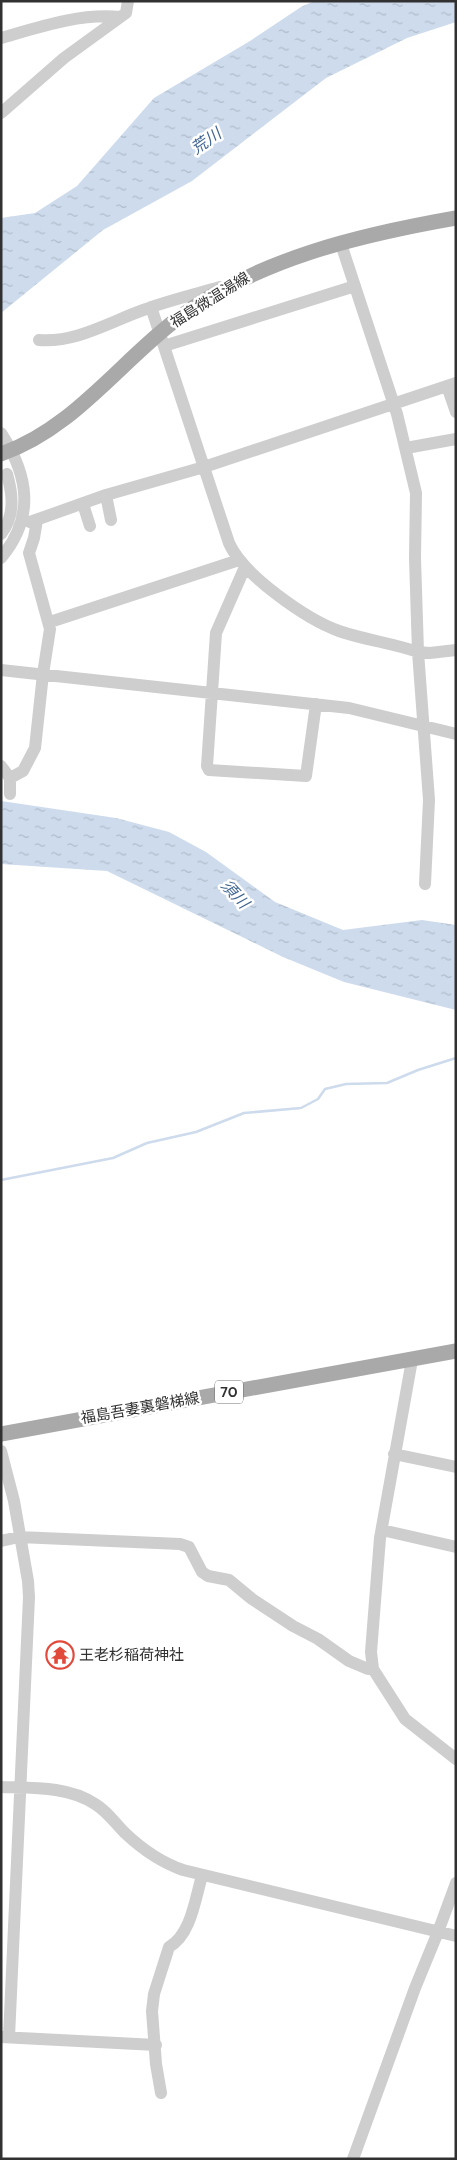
<svg xmlns="http://www.w3.org/2000/svg" width="457" height="2160" viewBox="0 0 457 2160" font-family="'DM Sans','Noto Sans JP',sans-serif">
	<defs>
		<pattern id="water-ripples" width="26" height="14" patternUnits="userSpaceOnUse" patternTransform="scale(1.25)"><rect width="26" height="14" fill="#cddbec"/><path d="M2 4q2-2 4 0t4 0M15 11q2-2 4 0t4 0" fill="none" stroke="#b0bccb"/></pattern>
	</defs>
	<rect width="100%" height="100%" fill="#fff"/>
	<path fill="url(#water-ripples)" d="M 314,1 L 456,1 L 456,22 L 407,38 L 326,78 L 192,181 L 103,230 L 1,313 L 1,218 L 35,213 L 77,186 L 154,98 L 250,41 L 301,7 Z
		M 1,801 L 116,818 L 169,832 L 206,852 L 275,902 L 343,930 L 422,920 L 456,925 L 456,1010 L 344,982 L 283,957 L 107,871 L 1,864 Z"/>
	<g fill="none" stroke-linecap="round" stroke-linejoin="round">
		<path stroke="#cddbec" stroke-width="2.5" d="M 1,1180 L 113,1158 L 147,1143 L 196,1132 L 244,1113 L 301,1108 L 318,1099 L 325,1089 L 346,1084 L 387,1083 L 418,1070 L 456,1058"/>
		<path stroke="#cecece" stroke-width="12" d="M 1,38 C 39,27 80,13 120,17
			M 1,113 L 64,58 L 126,13 L 128,1
			M 341,244 L 397,414 L 416,493 L 415,558 L 418,652 L 429,800 L 425,884
			M 151,307 L 229,543 C 243,575 306,619 339,631 C 365,640 392,643 418,652 L 430,653 L 456,650
			M 39,340 C 77,343 111,321 146,309 C 170,300 196,294 220,287
			M 164,346 L 355,286
			M 447,386 L 456,412
			M 1,433 C 29,476 35,517 1,558
			M 406,448 L 456,439
			M 106,495 L 111,520
			M 83,504 L 90,526
			M 30,522 L 106,495 L 204,467 L 456,383
			M 1,534 C 15,516 13,495 7,474
			M 245,567 L 216,633 L 207,766 L 209,770 L 306,776 L 316,704
			M 50,622 L 239,560
			M 1,670 L 349,708 L 456,734
			M 1,766 L 10,778 L 10,794
			M 10,778 L 23,771 L 35,748 L 43,674 L 50,629 L 29,553 L 34,538 L 37,520
			M 412,1360 L 380,1538 L 371,1652 L 373,1669 L 405,1719 L 456,1759
			M 1,1451 L 14,1501 L 28,1581 L 29,1597 L 9,2037
			M 394,1454 L 456,1467
			M 382,1530 L 456,1547
			M 1,1541 L 19,1537 L 180,1544 L 189,1547 L 202,1572 L 208,1576 L 229,1580 L 252,1599 L 293,1626 L 318,1639 L 349,1661 L 368,1669 L 373,1669
			M 1,1787 C 32,1788 68,1786 95,1804 C 107,1811 115,1823 125,1833 C 143,1850 160,1862 183,1870 L 456,1936
			M 1,2037 L 156,2045
			M 161,2093 L 156,2064 L 152,2011 L 154,1994 L 169,1947 C 191,1935 195,1899 202,1876
			M 353,2159 L 415,1988 L 438,1932 L 456,1883"/>
		<path stroke="#a9a9a9" stroke-width="15" d="M 1,454 C 73,429 119,363 177,319 C 257,259 359,235 456,218
			M 1,1434 L 456,1351"/>
	</g>
	<defs>
		<g id="temple-ring" transform="scale(1.4375)"><circle r="9.5" fill="#fff" stroke="#e1493b" stroke-width="1.5"/><path d="M0-6L5-2H3V0L6.5 2.5H4V6H1.5V3h-3V6H-4V2.5H-6.5L-3 0V-2H-5Z" fill="#e1493b"/></g>
	</defs>
	<g fill-rule="evenodd">
		<use href="#temple-ring" x="60" y="1655"/>
	</g>
	<g text-anchor="middle" dominant-baseline="central" stroke-width="5" stroke-linejoin="round" paint-order="stroke">
		<rect fill="#fff" stroke="#6f6f6f" stroke-width="1" x="215" y="1380.5" width="28" height="23" rx="4"/>
		<g font-size="14" font-weight="bold" fill="#313131">
			<text x="229" y="1392">70</text>
		</g>
		<g font-size="15" fill="#313131" stroke="#fff">
			<text transform="translate(210 300) rotate(-32)">福島微温湯線</text>
			<text transform="translate(140 1408) rotate(-10)">福島吾妻裏磐梯線</text>
		</g>
		<g font-size="15" fill="#313131" stroke="#fff" text-anchor="start">
			<text x="79" y="1655">王老杉稲荷神社</text>
		</g>
		<g font-size="16" font-style="italic" fill="#406592" stroke="#fff">
			<text transform="translate(206 141) rotate(-35)">荒川</text>
			<text transform="translate(235 894) rotate(47)">須川</text>
		</g>
	</g>
	<rect width="457" height="2160" fill="none" stroke="#313131" stroke-width="5"/>
</svg>
